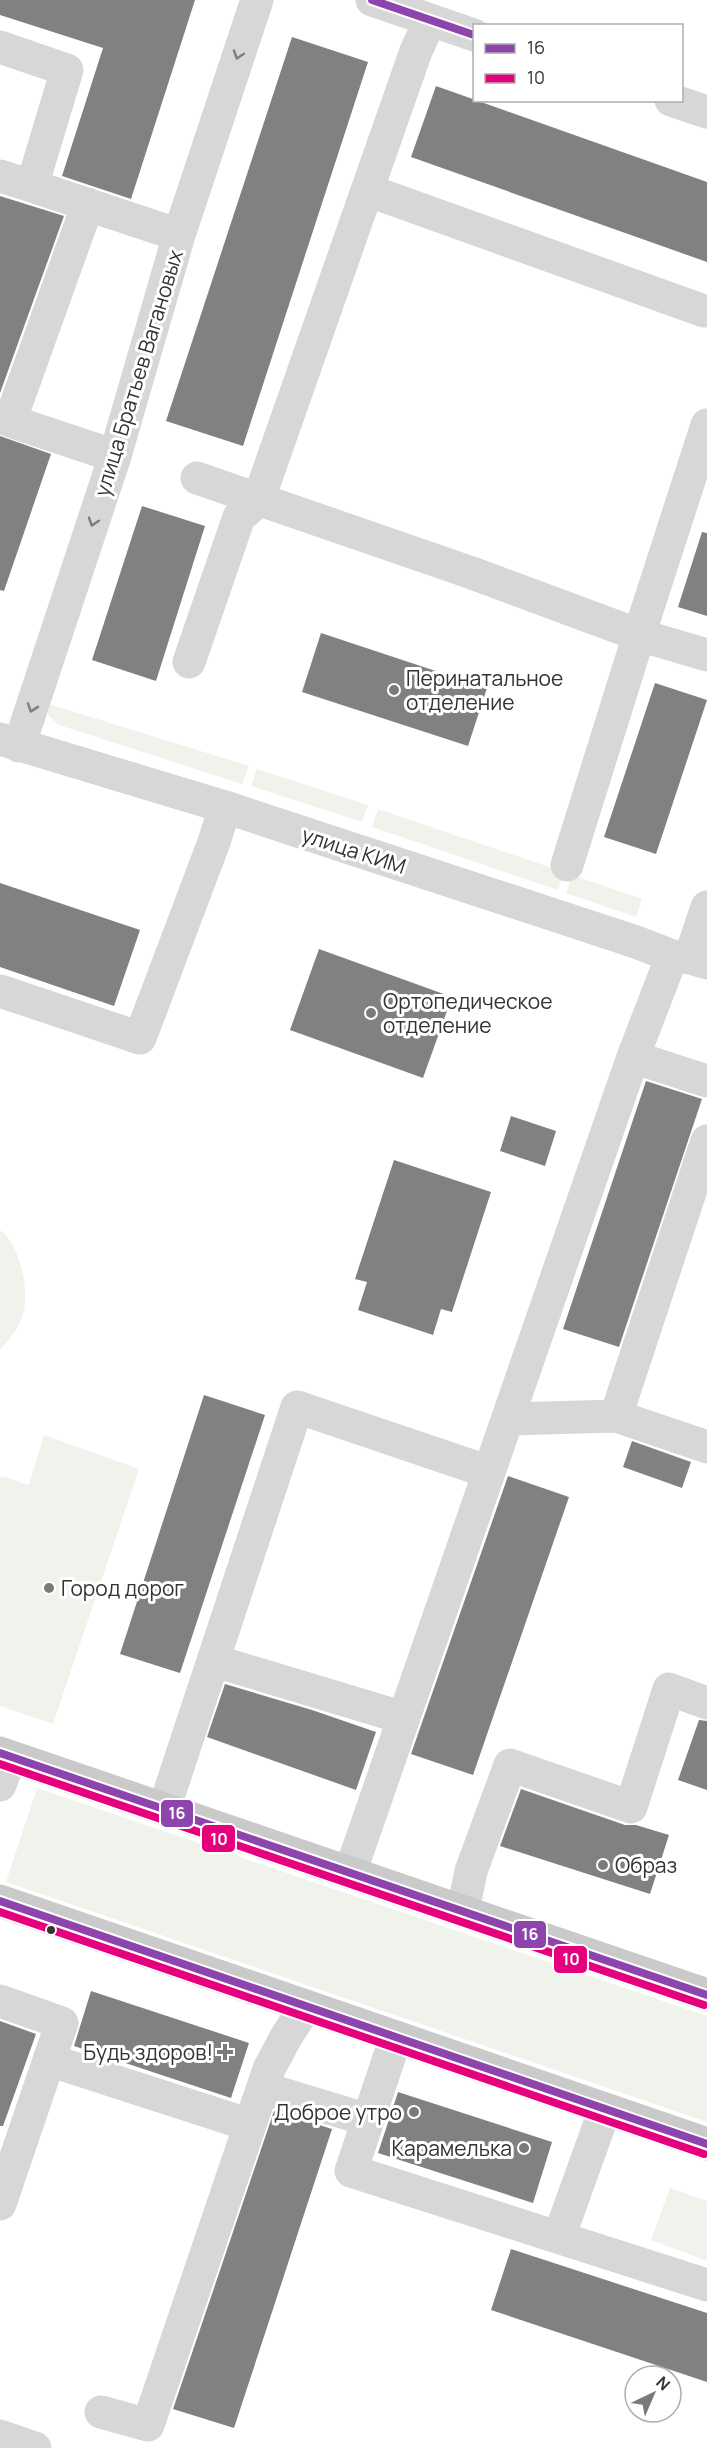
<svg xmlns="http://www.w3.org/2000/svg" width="707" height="2448" viewBox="0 0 707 2448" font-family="Manrope,sans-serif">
	<rect width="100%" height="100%" fill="#fff"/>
	<path fill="#f0f3ec" d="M 49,704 L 249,766 L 242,784 L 59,725 L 48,715 Z
		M 257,769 L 368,805 L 362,822 L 251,786 Z
		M 378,809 L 564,872 L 558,890 L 372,827 Z
		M 572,875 L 642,899 L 636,917 L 566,893 Z
		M 0,1230 C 20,1245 30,1290 23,1314 C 20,1326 9,1341 0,1350 Z
		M 44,1435 L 139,1469 L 53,1724 L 0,1706 L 0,1480 L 1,1476 L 29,1485 Z
		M 37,1788 L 707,2016 L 707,2122 L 6,1882 Z
		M 670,2188 L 707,2201 L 707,2261 L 651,2240 Z"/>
	<path fill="#818181" d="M 0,0 L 195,0 L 131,199 L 62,176 L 103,48 L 0,15 Z
		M 292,37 L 368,62 L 243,446 L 166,421 Z
		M 436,86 L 707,182 L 707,262 L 411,157 Z
		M 0,196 L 64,216 L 0,393 Z
		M 0,436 L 51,454 L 4,591 L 0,590 Z
		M 142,506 L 205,526 L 156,681 L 92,660 Z
		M 702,532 L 707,533 L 707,616 L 678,607 Z
		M 321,633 L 487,688 L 468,746 L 302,692 Z
		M 655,683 L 707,700 L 656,854 L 604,837 Z
		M 0,883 L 140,930 L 114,1006 L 0,967 Z
		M 319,949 L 452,997 L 423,1078 L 290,1030 Z
		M 646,1081 L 702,1099 L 619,1347 L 563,1329 Z
		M 511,1116 L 556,1131 L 545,1166 L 500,1151 Z
		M 394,1160 L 491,1192 L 452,1312 L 441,1309 L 433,1335 L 358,1310 L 367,1282 L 355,1279 Z
		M 204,1395 L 265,1415 L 180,1673 L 120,1654 Z
		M 632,1441 L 691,1462 L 682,1488 L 623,1467 Z
		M 508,1476 L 569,1497 L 473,1775 L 411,1754 Z
		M 225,1684 L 312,1710 L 376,1732 L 356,1790 L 207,1737 Z
		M 699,1720 L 707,1721 L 707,1790 L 678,1780 Z
		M 521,1789 L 625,1825 L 636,1825 L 669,1835 L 650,1894 L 500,1846 Z
		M 91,1991 L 249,2043 L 231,2098 L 74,2046 Z
		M 0,2021 L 36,2034 L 3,2126 L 0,2126 Z
		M 398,2092 L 552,2142 L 533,2203 L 378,2153 Z
		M 274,2111 L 332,2129 L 234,2428 L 173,2409 Z
		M 511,2249 L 707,2313 L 707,2382 L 491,2310 Z"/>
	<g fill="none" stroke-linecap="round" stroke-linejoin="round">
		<path stroke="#d7d7d7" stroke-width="33" d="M 372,0 L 474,35
			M 0,47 L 67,70 L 32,186 L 179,235
			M 671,100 L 707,112
			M 0,176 L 32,186
			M 367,190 L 704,311
			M 88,204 L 10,421 L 115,456
			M 197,478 L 472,573 L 639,635 L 707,655
			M 189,662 L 239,517 L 258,501 L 416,51 L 430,21
			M 0,739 L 225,807 L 636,942 L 672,956 L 690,958 L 707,963
			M 19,746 L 115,456 L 179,235 L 257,0
			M 567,865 L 639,635 L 707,425
			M 690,958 L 707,907
			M 0,991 L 140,1038 L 214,842 L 225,807
			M 633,1057 L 707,1081
			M 616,1416 L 707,1141
			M 508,1419 L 616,1416 L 707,1447
			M 215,1661 L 404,1718
			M 0,1785 L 10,1757
			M 164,1809 L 297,1407 L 489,1472
			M 350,1873 L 633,1057 L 672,956
			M 463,1911 L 471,1871 L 510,1765 L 631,1807 L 669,1689 L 707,1703
			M 0,2001 L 62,2023 L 49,2060
			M 396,2037 L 351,2171 L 707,2285
			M 263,2088 L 368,2120
			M 0,2204 L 49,2060 L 250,2125
			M 559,2237 L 605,2109
			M 101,2412 L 148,2425 L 269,2069 L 286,2037 L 306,2006
			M 0,2436 L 35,2448"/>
		<path stroke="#cacaca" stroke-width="33" d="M 0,1753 L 707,1995
			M 0,1901 L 707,2144"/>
		<g stroke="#fff" stroke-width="12">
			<path id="bus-1" d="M 372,0 L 474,35
				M 0,1753 L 707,1995
				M 0,1901 L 707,2144"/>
		</g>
		<g stroke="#fff" stroke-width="12">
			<path id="bus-2" d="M 0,1764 L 704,2005
				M 0,1912 L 704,2154"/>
		</g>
		<use href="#bus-1" stroke="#8e44ad" stroke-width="8"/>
		<use href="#bus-2" stroke="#e5007d" stroke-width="8"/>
	</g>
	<defs><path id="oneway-chevron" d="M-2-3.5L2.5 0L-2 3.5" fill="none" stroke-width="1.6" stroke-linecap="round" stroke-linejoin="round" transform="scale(1.5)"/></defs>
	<g stroke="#7d7d7d">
		<use href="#oneway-chevron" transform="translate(238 55) rotate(108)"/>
		<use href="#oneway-chevron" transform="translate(93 522) rotate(108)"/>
		<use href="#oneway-chevron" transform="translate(32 708) rotate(109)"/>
	</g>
	<g fill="#7a7a7a" stroke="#fff" stroke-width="2">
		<circle cx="394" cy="690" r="6"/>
		<circle cx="371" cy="1013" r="6"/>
		<circle cx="49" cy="1588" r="6"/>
		<circle cx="603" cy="1865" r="6"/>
		<path d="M222 2043h6v6h6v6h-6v6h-6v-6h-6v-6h6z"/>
		<circle cx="414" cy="2112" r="6"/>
		<circle cx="524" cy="2148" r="6"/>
	</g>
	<circle fill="#333" stroke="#fff" stroke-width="2" cx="51" cy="1930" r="5"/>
	<g text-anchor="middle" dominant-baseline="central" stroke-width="6" stroke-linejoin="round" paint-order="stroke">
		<g font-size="21" fill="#333" stroke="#fff">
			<text transform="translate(138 373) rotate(-73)">улица Братьев Вагановых</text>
			<text transform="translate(354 850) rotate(18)">улица КИМ</text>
		</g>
		<g font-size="21" fill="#333" stroke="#fff" text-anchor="start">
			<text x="406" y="678">Перинатальное<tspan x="406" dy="24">отделение</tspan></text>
			<text x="383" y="1001">Ортопедическое<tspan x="383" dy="24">отделение</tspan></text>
			<text x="61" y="1588">Город дорог</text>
			<text x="615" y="1865">Образ</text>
			<text x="213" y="2052" text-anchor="end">Будь здоров!</text>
			<text x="402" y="2112" text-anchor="end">Доброе утро</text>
			<text x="512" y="2148" text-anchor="end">Карамелька</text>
		</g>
	</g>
	<g stroke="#fff" stroke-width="2">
		<rect x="160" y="1799" width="34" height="29" rx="6" fill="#8e44ad"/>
		<rect x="201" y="1824" width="35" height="29" rx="6" fill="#e5007d"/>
		<rect x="513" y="1920" width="34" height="29" rx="6" fill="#8e44ad"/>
		<rect x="553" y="1945" width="35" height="29" rx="6" fill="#e5007d"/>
	</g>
	<g font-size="16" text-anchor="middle" font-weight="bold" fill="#fff">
		<text x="177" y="1819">16</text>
		<text x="219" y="1845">10</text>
		<text x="530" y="1940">16</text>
		<text x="571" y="1965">10</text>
	</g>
	<rect x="473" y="24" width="210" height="78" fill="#ffffff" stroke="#adadad" stroke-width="1.5"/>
	<rect x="485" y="44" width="30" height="9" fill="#8e44ad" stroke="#adadad" stroke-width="1.5"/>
	<text x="527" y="54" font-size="18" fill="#333333">16</text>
	<rect x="485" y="74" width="30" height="9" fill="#e5007d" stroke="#adadad" stroke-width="1.5"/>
	<text x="527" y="84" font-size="18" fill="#333333">10</text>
	<g transform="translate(653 2394) rotate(44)"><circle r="28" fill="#ffffff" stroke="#adadad" stroke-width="1.5"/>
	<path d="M0-4.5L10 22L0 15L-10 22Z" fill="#7a7a7a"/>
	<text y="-9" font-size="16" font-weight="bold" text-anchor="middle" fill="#333333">N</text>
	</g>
</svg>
